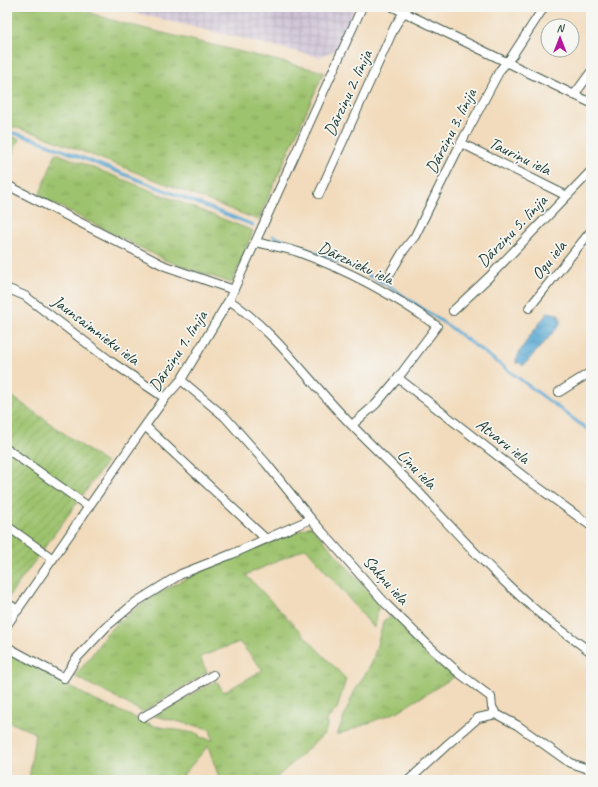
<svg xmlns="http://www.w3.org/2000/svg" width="598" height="787" viewBox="0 0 598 787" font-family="Caveat,sans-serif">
	<defs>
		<pattern id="industrial-grid" width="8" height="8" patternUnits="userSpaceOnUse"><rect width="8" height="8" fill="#ccbed4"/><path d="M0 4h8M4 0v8" fill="none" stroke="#a59cad"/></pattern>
		<pattern id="grass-tufts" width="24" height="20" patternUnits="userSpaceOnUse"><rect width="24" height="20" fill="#9ec36e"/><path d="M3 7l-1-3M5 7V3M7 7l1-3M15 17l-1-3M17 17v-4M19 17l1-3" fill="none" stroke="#80a05b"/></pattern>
		<pattern id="garden-furrows" width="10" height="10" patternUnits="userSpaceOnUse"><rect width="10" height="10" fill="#9ec36e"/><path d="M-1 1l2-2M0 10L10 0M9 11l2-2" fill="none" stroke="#80a05b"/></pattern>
		<pattern id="water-waves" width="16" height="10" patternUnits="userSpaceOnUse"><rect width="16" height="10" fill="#59a8d3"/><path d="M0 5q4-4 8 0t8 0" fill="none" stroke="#498aac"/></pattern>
	</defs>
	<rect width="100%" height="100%" fill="#f6f6f2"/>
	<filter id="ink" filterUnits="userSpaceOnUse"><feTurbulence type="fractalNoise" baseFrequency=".025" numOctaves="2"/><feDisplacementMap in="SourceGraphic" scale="8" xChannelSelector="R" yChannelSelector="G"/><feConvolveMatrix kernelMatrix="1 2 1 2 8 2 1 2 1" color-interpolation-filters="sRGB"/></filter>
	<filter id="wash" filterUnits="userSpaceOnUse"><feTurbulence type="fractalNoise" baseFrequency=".012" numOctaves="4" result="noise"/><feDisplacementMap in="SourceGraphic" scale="16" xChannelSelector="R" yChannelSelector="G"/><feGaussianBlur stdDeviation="0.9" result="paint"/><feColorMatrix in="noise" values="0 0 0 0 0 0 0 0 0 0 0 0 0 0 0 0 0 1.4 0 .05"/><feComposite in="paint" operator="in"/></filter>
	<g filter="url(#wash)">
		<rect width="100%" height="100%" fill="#f2dbbc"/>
		<path fill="url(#industrial-grid)" d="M 111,7 L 355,7 L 339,49 L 319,57 Z"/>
		<path fill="url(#grass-tufts)" stroke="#5e8051" d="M 7,7 L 81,7 L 96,15 L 122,23 L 324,72 L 258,220 L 38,134 L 7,125 Z
			M 7,135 L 19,139 L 7,165 Z
			M 56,153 L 253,231 L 232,283 L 167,261 L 39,196 Z
			M 311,526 L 379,604 L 374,628 L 306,548 L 246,575 L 346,679 L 337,709 L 324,723 L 328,722 L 325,733 L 274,780 L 220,780 L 208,746 L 183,775 L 187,780 L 29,780 L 35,733 L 7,721 L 7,651 L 96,701 L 155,726 L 199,734 L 199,737 L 213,740 L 210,729 L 154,716 L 216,681 L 224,692 L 263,670 L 239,642 L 200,657 L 207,672 L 143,712 L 74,676 C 84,666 92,655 100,643 C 104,638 107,632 111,629 C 169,577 240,554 311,526 Z
			M 394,616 L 454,677 L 397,712 L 337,735 L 354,692 L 372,663 L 384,620 Z"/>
		<path fill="url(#garden-furrows)" stroke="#5e8051" d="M 7,393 L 106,463 L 7,599 Z"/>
		<path fill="url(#water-waves)" stroke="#3c7284" d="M 548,312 L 558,314 L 560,318 L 560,325 L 523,366 L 519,362 L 517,364 L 516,362 C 516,352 541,322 548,312 Z"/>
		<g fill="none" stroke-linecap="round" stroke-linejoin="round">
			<path stroke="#59a8d3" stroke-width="3" d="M 7,131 L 37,140 L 253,225
				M 273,236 L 350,266 L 389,286 L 450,327 L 591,432"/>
		</g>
	</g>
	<g filter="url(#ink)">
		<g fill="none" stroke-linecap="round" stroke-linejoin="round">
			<g stroke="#3f5548" stroke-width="10">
				<path id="minor" d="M 393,7 L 591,103
					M 574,95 L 591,72
					M 461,143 L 567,196
					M 7,185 L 165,266 L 234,290
					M 319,194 L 395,26 L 404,12 L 408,7
					M 256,242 C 270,246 284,247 298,252 C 348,270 394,295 437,326 L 398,378 L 376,404 L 352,425
					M 391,272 L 404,250 L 415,236 L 461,143 L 500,70 L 512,56 L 544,7
					M 7,290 L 11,290 L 25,296 L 113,363 L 165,398
					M 229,300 C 274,331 306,377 343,416 C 366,441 391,463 414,487 C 454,530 493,574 538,612 C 555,626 573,639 591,652
					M 529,308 L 591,231
					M 453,311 L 489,277 L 591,171
					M 398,378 L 531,482 L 591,526
					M 181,380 L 225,417 L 266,463 L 311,519 L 387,605 L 430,647 L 459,673 L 491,697 L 492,707 L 496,714 L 517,725 L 570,763 L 591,770
					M 559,392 L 591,372
					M 145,426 L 266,539
					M 7,449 L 89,507
					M 7,526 L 53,559
					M 7,603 L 18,610
					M 7,625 L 137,437 L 165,398 L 181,380 L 229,300 L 362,7
					M 7,647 L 64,678 L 76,659 L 106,627 L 136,602 L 181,574 L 232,554 L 311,519
					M 143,717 L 213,675
					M 409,780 L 448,744 L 478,718 L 496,714"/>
			</g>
			<use href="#minor" stroke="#fff" stroke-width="8"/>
		</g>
	</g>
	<g text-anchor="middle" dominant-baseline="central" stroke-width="3.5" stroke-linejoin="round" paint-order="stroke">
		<g font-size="17" fill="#1f3d34" stroke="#f6f6f2">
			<text transform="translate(348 93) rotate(-65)">Dārziņu 2. līnija</text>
			<text transform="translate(451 131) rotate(-63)">Dārziņu 3. līnija</text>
			<text transform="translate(520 156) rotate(26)">Tauriņu iela</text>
			<text transform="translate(512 231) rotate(-46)">Dārziņu 5. līnija</text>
			<text transform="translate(549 260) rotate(-51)">Ogu iela</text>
			<text transform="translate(356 263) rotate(25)">Dārznieku iela</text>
			<text transform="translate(96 330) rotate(37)">Jaunsaimnieku iela</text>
			<text transform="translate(178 351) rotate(-57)">Dārziņu 1. līnija</text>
			<text transform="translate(503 441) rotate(38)">Atvaru iela</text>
			<text transform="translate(417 469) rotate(46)">Līņu iela</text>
			<text transform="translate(386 580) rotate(48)">Sakņu iela</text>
		</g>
	</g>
	<rect width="598" height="787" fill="none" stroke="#f6f6f2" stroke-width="24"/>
	<g transform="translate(560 38)"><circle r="19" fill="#f6f6f2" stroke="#a0aca6"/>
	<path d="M0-3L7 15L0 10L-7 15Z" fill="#b5179e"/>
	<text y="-6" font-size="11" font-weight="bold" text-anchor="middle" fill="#1f3d34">N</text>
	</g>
</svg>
